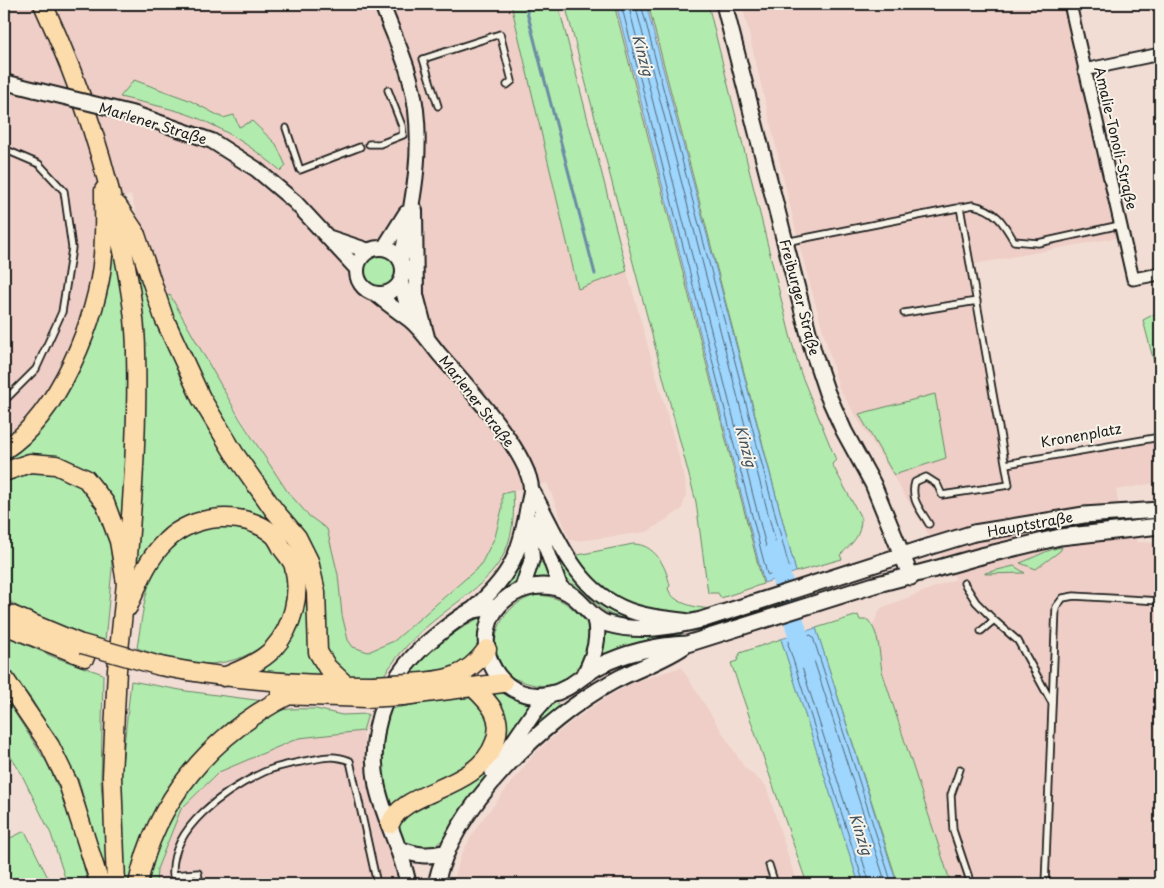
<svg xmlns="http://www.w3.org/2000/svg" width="1164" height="888" viewBox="0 0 1164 888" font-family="'Playpen Sans',sans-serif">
	<rect width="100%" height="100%" fill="#f2ddd4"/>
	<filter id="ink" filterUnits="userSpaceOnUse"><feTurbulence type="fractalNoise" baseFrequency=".02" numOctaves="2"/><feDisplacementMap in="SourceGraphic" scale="10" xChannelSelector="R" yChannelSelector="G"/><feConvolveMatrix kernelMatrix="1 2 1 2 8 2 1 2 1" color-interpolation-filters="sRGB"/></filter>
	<g filter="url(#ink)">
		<path fill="#eecec6" d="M 4,4 L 511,4 L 578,289 L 627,271 L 685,479 L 686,495 L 682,509 L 647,532 L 577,541 L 570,540 L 547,483 L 502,494 L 502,509 L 495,537 L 480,566 L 394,641 L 368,652 L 353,647 L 348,640 L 342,615 L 338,575 L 327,529 L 309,516 L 287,491 L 165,297 L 155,274 L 131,195 L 95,203 L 97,226 L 96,263 L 85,316 L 62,366 L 40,401 L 16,427 L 4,437 Z
			M 742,4 L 1066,4 L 1120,237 L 974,264 L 1010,458 L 1160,437 L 1160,482 L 1116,490 L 1118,503 L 1137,542 L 1160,543 L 1160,884 L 951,884 L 882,671 L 877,638 L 873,625 L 881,608 L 956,579 L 839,388 L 801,252 Z
			M 681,667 L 744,767 L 766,786 L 797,884 L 453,884 L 461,855 L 478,825 L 536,752 L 570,723 L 601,701 L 632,683 Z
			M 363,731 L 369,786 L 393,860 L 397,884 L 156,884 L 157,869 L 181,809 L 219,772 L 299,738 Z"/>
		<path fill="#b2ebae" stroke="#678465" d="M 511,4 L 558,4 L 627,271 L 578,289 Z
			M 565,4 L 614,4 L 763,584 L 721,598 L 718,593 L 708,593 L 696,502 Z
			M 648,4 L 708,4 L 792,343 L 801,374 L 836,460 L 832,464 L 861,518 C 861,536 853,543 840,555 L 842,559 L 796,572 Z
			M 134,80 L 189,100 L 223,118 L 234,115 L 239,127 L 252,121 L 276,144 L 286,166 L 281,171 C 253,147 216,123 181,112 C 161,106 140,102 120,97 Z
			M 109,227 C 113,244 119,262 122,279 C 134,362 127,447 123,531 L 90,476 L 4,464 L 4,458 L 63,394 Z
			M 135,254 L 173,356 L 298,552 L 331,680 L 259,675 L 279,654 L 302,579 L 240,511 C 180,502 164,532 133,576 L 132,256 Z
			M363 272a17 17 0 1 1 34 0a17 17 0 1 1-34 0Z
			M 170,295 L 240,419 L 287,491 L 309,516 L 327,529 L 338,575 L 342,615 L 348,640 L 353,647 L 368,652 L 394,641 L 480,566 L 495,537 L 502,509 L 502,494 L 513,491 C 519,573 477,583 424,629 C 408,643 394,660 382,678 L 343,675 L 333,666 L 282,509 L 230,431 L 193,367 L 165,297 Z
			M 1160,311 L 1160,385 L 1143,320 Z
			M 935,394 L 946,458 L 894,475 L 859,414 Z
			M 34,468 L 71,476 L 94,495 L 110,534 L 112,569 L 105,641 C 70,631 32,621 4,596 L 4,477 Z
			M 223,525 C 237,527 252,529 264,536 C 278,545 286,561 289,577 C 295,623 264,657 219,663 C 191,667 163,657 137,648 C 147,586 149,535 223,525 Z
			M 633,544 C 655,544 666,566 670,586 L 668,588 C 672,604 698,608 712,609 C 678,619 628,614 601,589 C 591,580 582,566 573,556 Z
			M 1062,547 L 1060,551 L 1036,569 L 1020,563 C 1034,558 1048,549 1062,547 Z
			M 563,560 L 638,620 C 604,617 604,610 581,590 C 567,578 563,580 556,561 Z
			M 518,561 L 528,563 L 520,578 L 496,595 Z
			M 545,562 L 552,578 L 531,578 L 536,563 Z
			M 1014,566 L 1025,573 L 985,574 L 985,573 Z
			M 537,595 C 567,597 571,609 592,626 L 594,630 C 584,659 574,690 535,685 C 523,683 514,677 502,675 C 485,642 500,604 537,595 Z
			M 858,615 L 860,620 L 868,620 C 880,633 879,654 882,671 L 951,884 L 898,884 L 816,628 Z
			M 482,616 C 481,625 480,635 478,643 C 470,673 431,674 407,675 L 436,644 Z
			M 604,630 L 651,636 L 682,632 L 682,634 L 597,657 Z
			M 4,635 L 54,657 L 103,674 L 101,782 L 109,881 L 106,883 L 79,781 L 32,700 L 4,664 Z
			M 781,639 L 859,884 L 807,884 L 731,663 L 737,661 L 740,653 Z
			M 131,681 L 186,691 L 271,702 L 161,802 L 140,844 L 132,884 L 123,884 L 120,783 Z
			M 499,692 L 534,703 L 444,838 C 429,853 423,849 404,844 L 399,835 L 399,818 L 495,754 L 488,693 Z
			M 4,696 L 47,763 L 72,818 L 88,884 L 67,884 L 51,834 L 21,773 L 4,746 Z
			M 451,698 L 469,698 L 482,704 L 492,728 L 479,758 L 390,810 C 381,776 375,742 390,709 Z
			M 555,702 L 564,710 L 507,764 L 544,706 Z
			M 316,709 L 342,715 L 368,714 L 363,731 L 299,738 L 219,772 L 181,809 L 157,869 L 156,884 L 145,884 C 149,869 151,850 158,836 C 178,798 238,719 281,710 C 292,708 305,709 316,709 Z
			M 25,831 L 51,884 L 4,884 L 4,841 Z"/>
		<path fill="#9fd6fe" stroke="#6b8ca4" d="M 616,4 L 646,4 L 796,572 L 764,583 Z
			M 816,628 L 897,884 L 859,884 L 781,639 Z"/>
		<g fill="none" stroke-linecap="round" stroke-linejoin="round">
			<path stroke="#506676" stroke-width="1" d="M 621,4 L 767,574 L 770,575 L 787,570 L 789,567 L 641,4
				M 628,4 L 771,566 L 774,567 L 781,563 L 635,4
				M 864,884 L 788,644 L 789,641 L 811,635 L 813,637 L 892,884
				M 870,884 L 796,648 L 797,646 L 806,643 L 809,645 L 886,884"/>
			<path stroke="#6b8ca4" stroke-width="3" d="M 525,4 L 595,274"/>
			<path stroke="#9fd6fe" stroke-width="20" d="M 774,552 L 805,659"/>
			<g stroke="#1c1c1c" stroke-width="9">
				<path id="service" d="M 438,106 L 423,59 L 500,34 L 512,81 L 507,85
					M 286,128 L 300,170 L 360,147
					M 369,144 L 380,144 L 403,135 L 402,126 L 388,90
					M 4,149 L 39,164 L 64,191 L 72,248 L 62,312 L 36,369 L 4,401
					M 785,242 L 973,205 C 996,210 1003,222 1014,241 L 1038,243 L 1120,225
					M 904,313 L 977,301
					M 1006,464 L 1160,437
					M 929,524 C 920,509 910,499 915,482 L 926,477 L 937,484 L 942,495 L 1009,485 L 960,207
					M 964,583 L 976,602 L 994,620 L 981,631
					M 994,620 L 1018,641 L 1052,703
					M 960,769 L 951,795 L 953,830 L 971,884
					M 769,865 L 775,884
					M 200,884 L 198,873 L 173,875 C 170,827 226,790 264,772 C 277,766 291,764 305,761 C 324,758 331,754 350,761 L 377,884
					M 1045,884 L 1056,607 L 1063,598 L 1074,596 L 1160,601"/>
			</g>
			<g stroke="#1c1c1c" stroke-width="15">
				<path id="minor" d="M 1070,4 L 1133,279 L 1160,274
					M 1084,70 L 1160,54"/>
			</g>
			<g stroke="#1c1c1c" stroke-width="18">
				<path id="tertiary" d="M 382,4 C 391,30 405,56 411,83 C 426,141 413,202 401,260
					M 4,82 L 36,90
					M 135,114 L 212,141 L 256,169 L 295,202 L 357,269
					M 415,210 L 416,295 L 427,337
					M 330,238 L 369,251
					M357 271a23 23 0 1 1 46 0a23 23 0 1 1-46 0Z
					M 384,248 L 406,213
					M 401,283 L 411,321
					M 377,295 C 388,304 399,312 410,320 C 421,329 431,344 440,355 C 463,381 531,455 531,489 C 531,496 528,504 527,511 C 519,559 507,579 471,611
					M 531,489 C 560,538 575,595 637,613 C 653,618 670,619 686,621
					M 541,513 L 543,539 L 561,589
					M 522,589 L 532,559 L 529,520"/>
			</g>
			<g stroke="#1c1c1c" stroke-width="19">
				<path id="secondary" d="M 724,4 L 813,351 L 827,393 L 844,431 L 873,484 L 911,577
					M 974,533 L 1084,515 L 1160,510
					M 928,547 L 701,620 C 672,627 638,633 608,624 C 592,619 585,605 573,596 C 546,575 502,589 490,620 C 475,660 507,704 550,694 C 570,690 582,675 599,666 C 624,653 658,645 687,644 L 874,585 L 935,569
					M 981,556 L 1060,537 L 1160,526
					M 585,674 C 594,656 601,636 594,616
					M 493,772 L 534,712 L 549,695
					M 398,848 C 415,856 429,857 447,852
					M 408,884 C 402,850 384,819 377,786 C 366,725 389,672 437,635 C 447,627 460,616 471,611 C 479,608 490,608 498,607
					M 436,884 C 453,806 544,719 612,682 C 637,668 664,661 687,644"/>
			</g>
			<g stroke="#1c1c1c" stroke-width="21">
				<path id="primary" d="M 43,4 C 80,84 107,164 123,251 C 130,285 136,319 136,353 C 138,424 133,497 127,568
					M 117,205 L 135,232 L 164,318 L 201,398 L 234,453 L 274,510 L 297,537 L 309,561 L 316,592 L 318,652 L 327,667 L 346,685
					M 4,450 C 58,416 99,317 103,255 C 105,234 104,212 104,190"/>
			</g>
			<g stroke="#1c1c1c" stroke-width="21">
				<path id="trunk" d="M 4,472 L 30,463 L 56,465 L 86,479 L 105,503 L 119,541 L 126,583 L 117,670 L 112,776 L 116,884
					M 128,607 C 138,584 147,559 166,541 C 193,514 244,509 274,535 C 277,538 280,544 282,548 C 286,554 293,561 294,567 C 301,595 293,627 273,649 C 261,662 241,670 224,677
					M 4,612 L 81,644
					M 4,625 L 85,657
					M 160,666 C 231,680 301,685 373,685
					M 4,678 L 50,746 L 68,783 L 100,884
					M 409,683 C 443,681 466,679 487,649
					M 280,695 L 367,698
					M 403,696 L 503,683
					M 390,824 C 403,789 478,791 495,742 C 504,717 490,703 473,687
					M 138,884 C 155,800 212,735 287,696"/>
			</g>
			<use href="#service" stroke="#f7f3e8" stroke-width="5.5"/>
			<use href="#minor" stroke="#f7f3e8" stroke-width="11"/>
			<use href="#tertiary" stroke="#f7f3e8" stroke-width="14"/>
			<use href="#secondary" stroke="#f7f3e8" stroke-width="15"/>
			<use href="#primary" stroke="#fddcac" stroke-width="18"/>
			<use href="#trunk" stroke="#fddcac" stroke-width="18"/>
			<g stroke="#1c1c1c" stroke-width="18" stroke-linecap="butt">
				<path id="tertiary-bridge" d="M 36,90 L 135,114"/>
			</g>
			<g stroke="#1c1c1c" stroke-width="19" stroke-linecap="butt">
				<path id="secondary-bridge" d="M 928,547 L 974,533
					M 935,569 L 981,556"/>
			</g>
			<g stroke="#1c1c1c" stroke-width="21" stroke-linecap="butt">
				<path id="trunk-bridge" d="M 82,644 L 160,666
					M 373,685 L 409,683
					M 367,698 L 403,696"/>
			</g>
			<use href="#tertiary-bridge" stroke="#f7f3e8" stroke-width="14"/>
			<use href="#secondary-bridge" stroke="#f7f3e8" stroke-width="15"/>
			<use href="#trunk-bridge" stroke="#fddcac" stroke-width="18"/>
		</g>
	</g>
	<g text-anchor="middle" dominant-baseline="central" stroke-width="4" stroke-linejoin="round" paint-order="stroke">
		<g font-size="14" fill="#1c1c1c" stroke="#f7f3e8">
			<text transform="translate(153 123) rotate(17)">Marlener Straße</text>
			<text transform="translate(1116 138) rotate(77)">Amalie-Tonoli-Straße</text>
			<text transform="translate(800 297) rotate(75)">Freiburger Straße</text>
			<text transform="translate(477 401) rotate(52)">Marlener Straße</text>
			<text transform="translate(1081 435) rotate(-10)">Kronenplatz</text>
			<text transform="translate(1030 524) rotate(-10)">Hauptstraße</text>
		</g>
		<g font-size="15" font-style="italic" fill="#435460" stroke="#f7f3e8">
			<text transform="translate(644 55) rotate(75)">Kinzig</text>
			<text transform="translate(747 446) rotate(75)">Kinzig</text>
			<text transform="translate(862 834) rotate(72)">Kinzig</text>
		</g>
	</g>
	<rect width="1164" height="888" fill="none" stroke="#f7f3e8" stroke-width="20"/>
	<rect x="10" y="10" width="1144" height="868" fill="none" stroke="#1c1c1c" stroke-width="2" filter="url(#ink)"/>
</svg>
